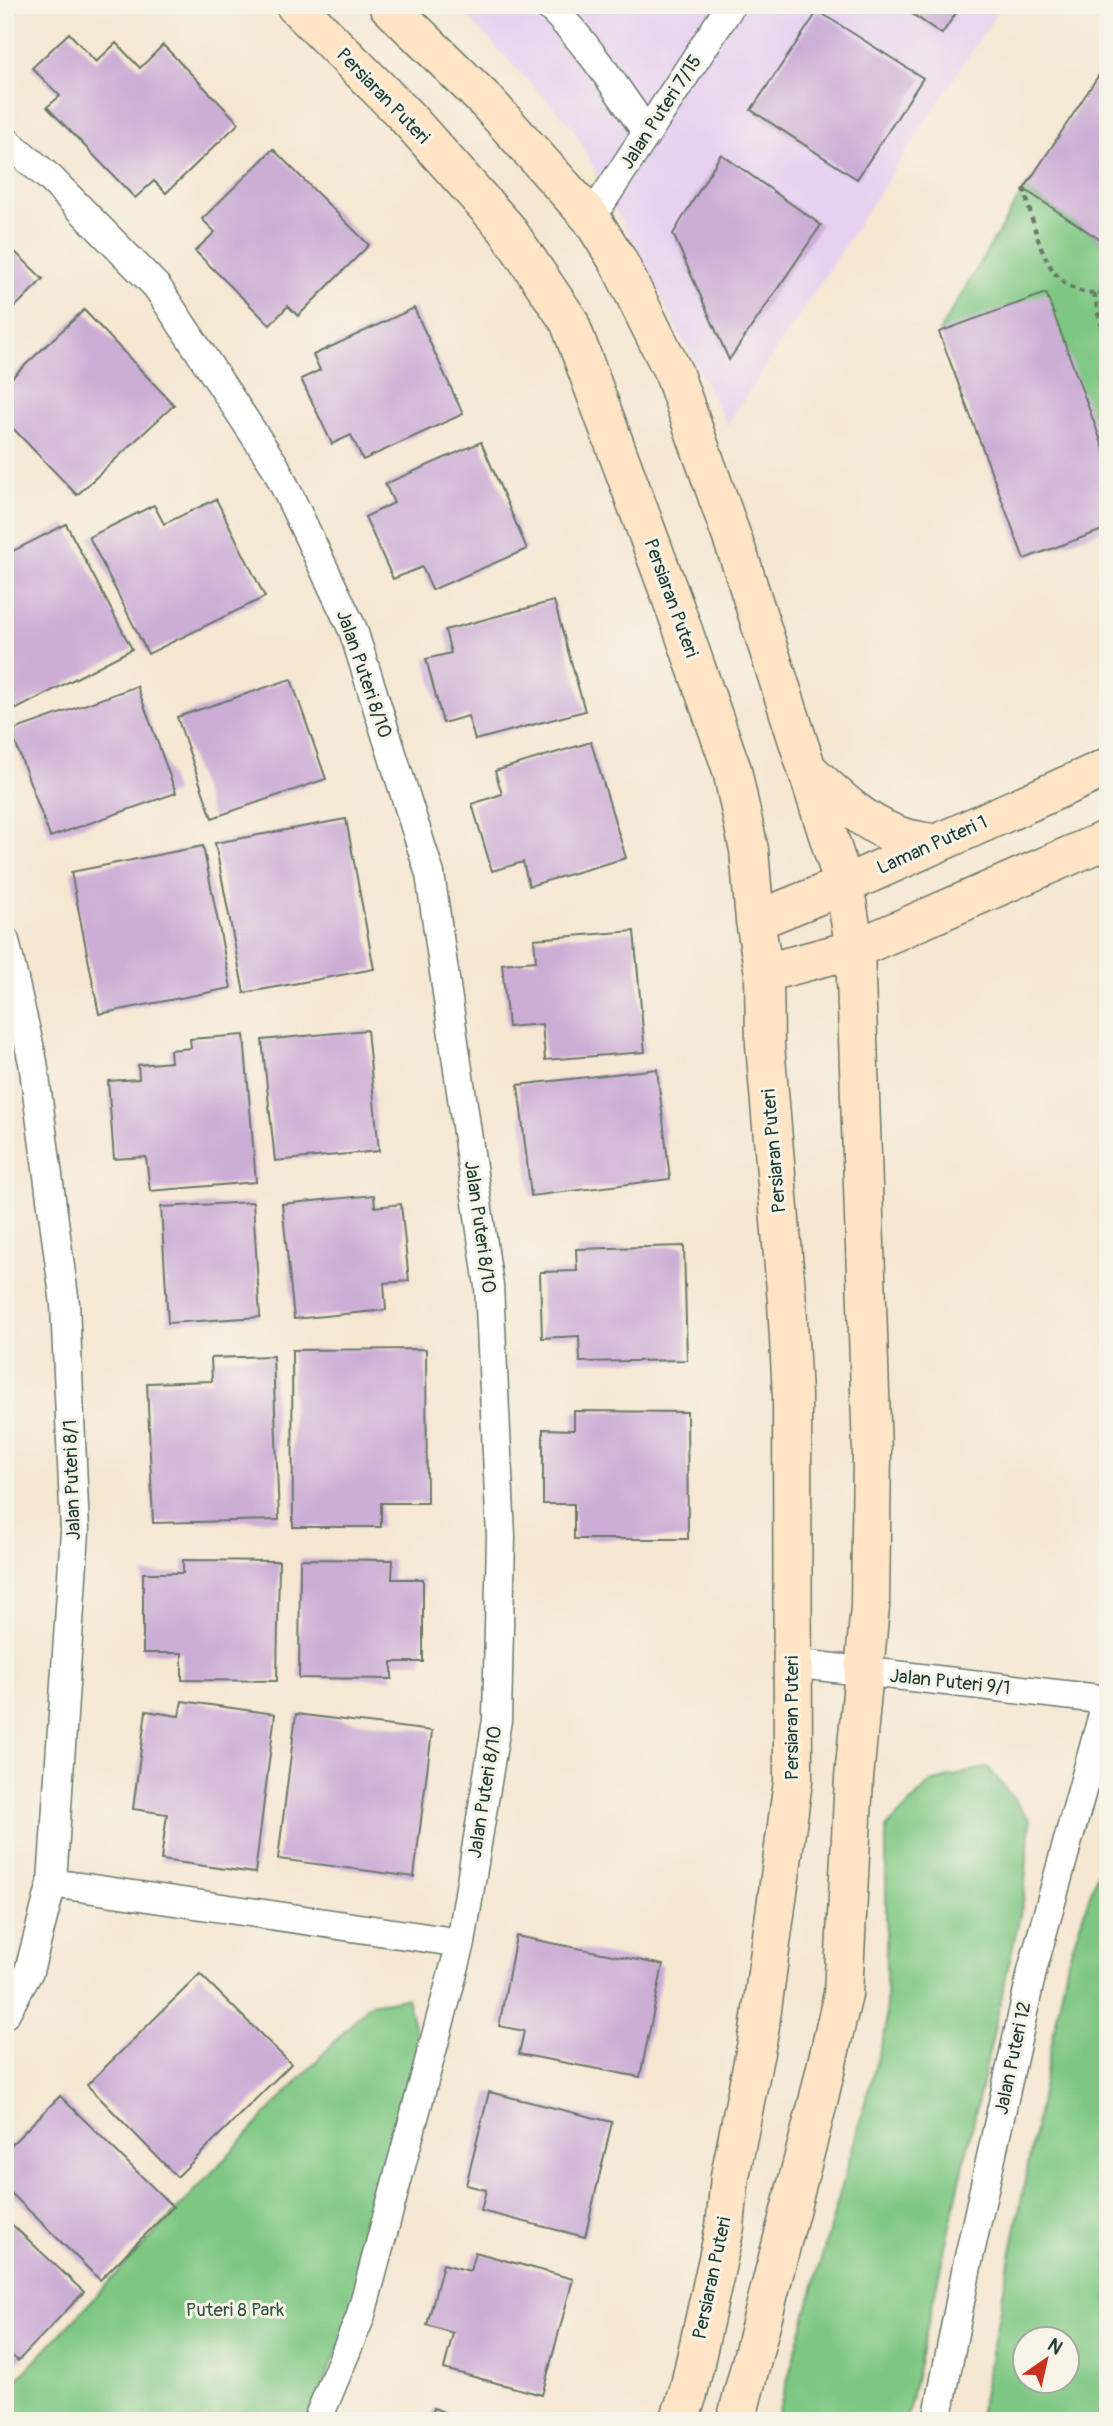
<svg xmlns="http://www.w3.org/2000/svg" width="1113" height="2426" viewBox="0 0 1113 2426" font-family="Pangolin,sans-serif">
	<rect width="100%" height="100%" fill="#f7f3e8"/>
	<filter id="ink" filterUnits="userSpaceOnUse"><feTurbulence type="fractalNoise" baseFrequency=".0143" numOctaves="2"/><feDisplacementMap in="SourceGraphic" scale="14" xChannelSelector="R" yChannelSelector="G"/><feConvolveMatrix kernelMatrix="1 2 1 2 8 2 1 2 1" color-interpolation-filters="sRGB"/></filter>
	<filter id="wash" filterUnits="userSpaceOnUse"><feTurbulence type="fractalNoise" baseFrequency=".00686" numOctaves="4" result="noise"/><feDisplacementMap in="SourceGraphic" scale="28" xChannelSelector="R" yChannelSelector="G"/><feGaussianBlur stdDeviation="1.57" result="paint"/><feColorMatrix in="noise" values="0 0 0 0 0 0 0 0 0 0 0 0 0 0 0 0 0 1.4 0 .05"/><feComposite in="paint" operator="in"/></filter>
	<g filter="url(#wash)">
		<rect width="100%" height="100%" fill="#f5e7d2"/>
		<path fill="#e6d2f0" d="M 456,5 L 1002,5 L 727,425 L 573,128 Z"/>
		<path fill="#7ec783" stroke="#4e825c" stroke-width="2" fill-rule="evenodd" d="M 1024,189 L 1108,245 L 1108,460 L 939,332 Z
			M 988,1767 L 1030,1820 L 1024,1897 L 906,2421 L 776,2421 L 886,2028 L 886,1828 L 931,1782 Z
			M 1108,1841 L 1108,2421 L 978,2421 L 1068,1960 ZM 1026,2338 L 1068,2338 L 1068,2380 L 1026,2380 Z
			M 407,1998 L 422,2057 L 351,2320 L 307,2421 L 5,2421 L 5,2393 L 370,2004 Z"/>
		<g id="blocks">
			<path fill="#ccadd6" d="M 899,5 L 961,5 L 942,34 Z
				M 818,11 L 923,78 L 857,179 L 751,110 Z
				M 69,33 L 96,62 L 116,43 L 140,68 L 163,45 L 239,123 L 166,193 L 154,181 L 135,198 L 47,107 L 60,96 L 32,68 Z
				M 1108,61 L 1108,245 L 1024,189 Z
				M 273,149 L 369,245 L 298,316 L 288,306 L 270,325 L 195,251 L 215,232 L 202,219 Z
				M 721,154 L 821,225 L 729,360 L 673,234 Z
				M 5,242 L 43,279 L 5,317 Z
				M 1046,293 L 1108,460 L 1108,528 L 1024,559 L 939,332 Z
				M 414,308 L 463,414 L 363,460 L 351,435 L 332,444 L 301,379 L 320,370 L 313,355 Z
				M 84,310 L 174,405 L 77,495 L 5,420 L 5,384 Z
				M 481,442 L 527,549 L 432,590 L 422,567 L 393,579 L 365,517 L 394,503 L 385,484 Z
				M 216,499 L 265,597 L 148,654 L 89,537 L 154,505 L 164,524 Z
				M 66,524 L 132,649 L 15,710 L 5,692 L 5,555 Z
				M 554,601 L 585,711 L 475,740 L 468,716 L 443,723 L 426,659 L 451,653 L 445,630 Z
				M 291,679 L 326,779 L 212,818 L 177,717 Z
				M 137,686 L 176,793 L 50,837 L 11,731 Z
				M 591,742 L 626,858 L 529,886 L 523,862 L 492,871 L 472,804 L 502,794 L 495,771 Z
				M 346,819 L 374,969 L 244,993 L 215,843 Z
				M 203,846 L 231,988 L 99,1014 L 71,872 Z
				M 634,931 L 645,1052 L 545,1060 L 542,1024 L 508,1027 L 502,964 L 536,961 L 534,939 Z
				M 367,1030 L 379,1151 L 275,1161 L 262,1040 Z
				M 244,1035 L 256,1182 L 150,1191 L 146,1157 L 114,1159 L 108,1081 L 139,1079 L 138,1065 L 171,1062 L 170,1050 L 191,1048 L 190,1039 Z
				M 657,1069 L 670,1179 L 531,1196 L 518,1085 Z
				M 374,1195 L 375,1207 L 401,1204 L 409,1281 L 384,1283 L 386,1310 L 294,1319 L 282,1204 Z
				M 253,1202 L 260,1317 L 168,1323 L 161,1207 Z
				M 684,1246 L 687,1360 L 580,1362 L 579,1336 L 542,1338 L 540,1272 L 577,1271 L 576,1249 Z
				M 426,1349 L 427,1503 L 381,1503 L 381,1527 L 293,1527 L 292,1350 Z
				M 273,1356 L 279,1520 L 153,1523 L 147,1383 L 212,1381 L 211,1358 Z
				M 574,1411 L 687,1412 L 688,1539 L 574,1539 L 574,1504 L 543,1504 L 543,1429 L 574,1430 Z
				M 300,1559 L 393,1560 L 392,1579 L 423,1579 L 423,1662 L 392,1662 L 392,1679 L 299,1678 Z
				M 183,1560 L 279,1561 L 277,1681 L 182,1680 L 182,1653 L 143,1653 L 143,1573 L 183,1573 Z
				M 182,1701 L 275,1714 L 255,1873 L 161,1860 L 167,1814 L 133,1809 L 146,1711 L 179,1716 Z
				M 296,1714 L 432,1731 L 414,1877 L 278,1859 Z
				M 516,1936 L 663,1965 L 640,2077 L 519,2054 L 524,2031 L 499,2026 Z
				M 200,1974 L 291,2064 L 177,2177 L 87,2085 Z
				M 489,2092 L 612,2122 L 585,2237 L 481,2211 L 486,2190 L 466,2185 Z
				M 60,2096 L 173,2207 L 100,2280 L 5,2187 L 5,2151 Z
				M 5,2218 L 84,2292 L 18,2361 L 5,2350 Z
				M 475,2252 L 573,2279 L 542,2395 L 444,2369 L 453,2333 L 427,2325 L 443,2264 L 470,2271 Z
				M 434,2408 L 465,2421 L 429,2421 Z"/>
		</g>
	</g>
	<g filter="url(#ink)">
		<use href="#blocks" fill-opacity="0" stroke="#6a786b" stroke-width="2"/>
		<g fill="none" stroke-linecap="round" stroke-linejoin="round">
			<g stroke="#6a786b" stroke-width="31">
				<path id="street" d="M 548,5 C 586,41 617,89 647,133
					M 5,140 L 51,179 L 157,287 L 275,466 L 353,630 L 430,874 L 489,1286 L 501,1536 L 497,1720 L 461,1943 L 360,2318 L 317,2421
					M 591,218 L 731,5
					M 5,941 L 33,1062 L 65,1304 L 75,1531 L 52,1883 L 29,1971 L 5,2014
					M 792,1663 L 1108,1700
					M 52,1883 L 461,1943
					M 937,2421 L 967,2266 L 1033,1967 L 1107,1700"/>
			</g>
			<g stroke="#6a786b" stroke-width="41">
				<path id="secondary" d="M 295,5 L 404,114 L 506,228 L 569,321 L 679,619 L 732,770 L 749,850 L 755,921 L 764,973 L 765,1045 L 787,1302 L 792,1396 L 793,1781 L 759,2032 L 730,2176 L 725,2227 L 688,2394 L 679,2421
					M 388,5 L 487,102 L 591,218 L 618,261 L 674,374 L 741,563 L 844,885 L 855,949 L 872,1452 L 870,1607 L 854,1778 L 843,1994 L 817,2106 L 736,2421
					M 809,771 C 836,796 862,822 897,835 C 909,840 923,841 935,844
					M 755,921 L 844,885 L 1108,767
					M 764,973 L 855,949 L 1108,839"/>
			</g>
			<path stroke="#6a786b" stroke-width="4.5" stroke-dasharray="5 5" stroke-linecap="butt" d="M 1024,189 C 1034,222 1042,280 1080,291 C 1089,294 1099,293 1108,293
				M 1094,293 L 1100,321 L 1108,336"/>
			<use href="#street" stroke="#fff" stroke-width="28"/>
			<use href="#secondary" stroke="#ffe4c6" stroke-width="38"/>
		</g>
	</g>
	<g text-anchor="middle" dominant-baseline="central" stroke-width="6" stroke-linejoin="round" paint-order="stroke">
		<g font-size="19" fill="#1f3d34" stroke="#f7f3e8">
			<text transform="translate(383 96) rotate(46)">Persiaran Puteri</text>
			<text transform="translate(661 112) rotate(-57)">Jalan Puteri 7/15</text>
			<text transform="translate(671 598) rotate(70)">Persiaran Puteri</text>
			<text transform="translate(364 674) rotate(71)">Jalan Puteri 8/10</text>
			<text transform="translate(932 845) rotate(-24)">Laman Puteri 1</text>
			<text transform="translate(774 1151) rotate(-95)">Persiaran Puteri</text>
			<text transform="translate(480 1227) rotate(82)">Jalan Puteri 8/10</text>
			<text transform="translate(72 1480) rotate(-92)">Jalan Puteri 8/1</text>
			<text transform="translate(950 1682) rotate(6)">Jalan Puteri 9/1</text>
			<text transform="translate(792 1718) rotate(-90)">Persiaran Puteri</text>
			<text transform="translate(485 1792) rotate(-81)">Jalan Puteri 8/10</text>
			<text transform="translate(1013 2058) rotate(-78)">Jalan Puteri 12</text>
			<text transform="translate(712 2278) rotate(-78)">Persiaran Puteri</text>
		</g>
		<g font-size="19" fill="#325944" stroke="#f7f3e8">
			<text x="235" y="2310">Puteri 8 Park</text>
		</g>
	</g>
	<rect width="1113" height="2426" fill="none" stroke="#f7f3e8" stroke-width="28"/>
	<g transform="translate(1046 2360) rotate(34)"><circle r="33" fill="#f7f3e8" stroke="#a1aaa0" stroke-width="2"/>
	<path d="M0-5L12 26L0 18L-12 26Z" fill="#c8321e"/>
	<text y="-10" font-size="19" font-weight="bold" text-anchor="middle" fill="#1f3d34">N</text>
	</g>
</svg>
